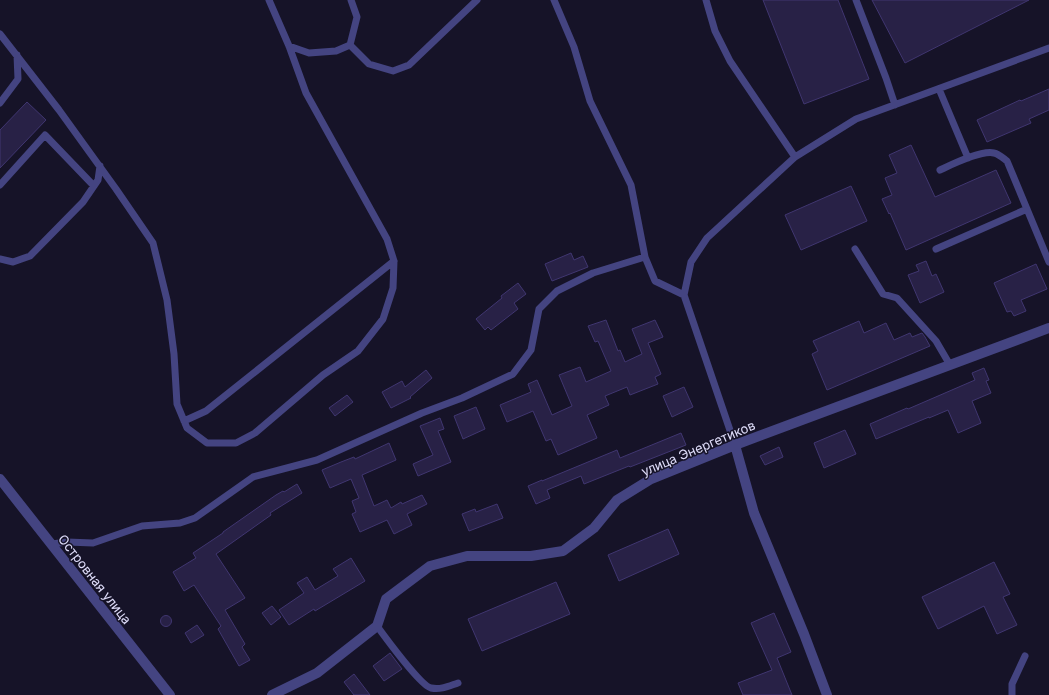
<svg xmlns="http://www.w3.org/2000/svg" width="1049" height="695" viewBox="0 0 1049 695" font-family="Inter,sans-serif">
	<rect width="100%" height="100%" fill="#161328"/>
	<path fill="#282146" stroke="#403670" d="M 763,0 L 838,0 L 869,79 L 804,104 Z
		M 872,0 L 1029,0 L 905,63 Z
		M 1049,89 L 1049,110 L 1029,119 L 1031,123 L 987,142 L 977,120 L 1020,100 L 1021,101 Z
		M 27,102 L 46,120 L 0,168 L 0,130 Z
		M 911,145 L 935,197 L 996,170 L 1011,203 L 906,250 L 890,213 L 889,214 L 882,199 L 892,195 L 885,178 L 897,173 L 889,155 Z
		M 851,186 L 867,221 L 801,250 L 785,215 Z
		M 571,253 L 574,260 L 583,256 L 588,267 L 552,281 L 545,264 Z
		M 926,261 L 932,276 L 936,274 L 944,292 L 920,303 L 908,275 L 919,271 L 916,265 Z
		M 1036,264 L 1047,289 L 1021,300 L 1026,311 L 1014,316 L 1011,311 L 1007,312 L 994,283 Z
		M 518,283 L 526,294 L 514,303 L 518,309 L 491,330 L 488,327 L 485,330 L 476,319 L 502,298 L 501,296 Z
		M 606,320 L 618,351 L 620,350 L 625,362 L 642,354 L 632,329 L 655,320 L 663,337 L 648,343 L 661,374 L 655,377 L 658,384 L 630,395 L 627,387 L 605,396 L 609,405 L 587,415 L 597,438 L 558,455 L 551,439 L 546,441 L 533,411 L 507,422 L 500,405 L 531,392 L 528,384 L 537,380 L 552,415 L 572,406 L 559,375 L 580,367 L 586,382 L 611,371 L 598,341 L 595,342 L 588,326 Z
		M 859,321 L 864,333 L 886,323 L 894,340 L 910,333 L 912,337 L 922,333 L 925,337 L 930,346 L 827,390 L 812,354 L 818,351 L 813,341 Z
		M 984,368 L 989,380 L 986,381 L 991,393 L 972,401 L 981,423 L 958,433 L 948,410 L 929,418 L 929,417 L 876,439 L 870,424 L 907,408 L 908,409 L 975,380 L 972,373 Z
		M 426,370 L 432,378 L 410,397 L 411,398 L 391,408 L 382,392 L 402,381 L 405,387 Z
		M 684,387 L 693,407 L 672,417 L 663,396 Z
		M 347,395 L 353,402 L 335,416 L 329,408 Z
		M 476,407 L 485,429 L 463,439 L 454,416 Z
		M 440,418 L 444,429 L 438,431 L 451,462 L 418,476 L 413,464 L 433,455 L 420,426 Z
		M 845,430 L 856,454 L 824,468 L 814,443 Z
		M 681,433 L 686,445 L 630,467 L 629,466 L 584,484 L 581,476 L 547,490 L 550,498 L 536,504 L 528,486 L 542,480 L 542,481 L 617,450 L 620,458 Z
		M 389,443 L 396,460 L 362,475 L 374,506 L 387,500 L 391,508 L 401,502 L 402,504 L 422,495 L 427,504 L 407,514 L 412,525 L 394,534 L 387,520 L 360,532 L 352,514 L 356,512 L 352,501 L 359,498 L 351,479 L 330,488 L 322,470 L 341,462 L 354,457 L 355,459 Z
		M 779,447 L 783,457 L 765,465 L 760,456 Z
		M 297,484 L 302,493 L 270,513 L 271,515 L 216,554 L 245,598 L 225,610 L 245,644 L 242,647 L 250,660 L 239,666 L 218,629 L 221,626 L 194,585 L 184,591 L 173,572 L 196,558 L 193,553 L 223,533 L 223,532 L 276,495 L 283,491 L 284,492 Z
		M 497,504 L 503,518 L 469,531 L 462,514 L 475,509 L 476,512 Z
		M 668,529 L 679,554 L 619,581 L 608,555 Z
		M 351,558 L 365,581 L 315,611 L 314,609 L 289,625 L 279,610 L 304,593 L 297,583 L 307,577 L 315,590 L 338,576 L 333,569 Z
		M 994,562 L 1010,594 L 1003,597 L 1017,625 L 997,634 L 984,606 L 938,629 L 922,597 Z
		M 556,582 L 570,614 L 482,651 L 468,619 Z
		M 272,606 L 281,617 L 271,625 L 262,613 Z
		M 774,613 L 791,652 L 777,658 L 792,695 L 743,695 L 738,683 L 772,670 L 751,623 Z
		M160.5 621a5.5 5.5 0 1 1 11 0a5.5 5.5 0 1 1-11 0Z
		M 197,625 L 204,635 L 191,643 L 185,633 Z
		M 390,653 L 402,669 L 384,681 L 373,666 Z
		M 354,674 L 370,695 L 354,695 L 344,682 Z"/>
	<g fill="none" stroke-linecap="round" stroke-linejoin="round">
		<path stroke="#444481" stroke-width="7" d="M 554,0 L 574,47 L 590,101 L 631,185 L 645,257 L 655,281 L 684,295
			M 706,0 L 715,31 L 730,61 L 795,157
			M 856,0 L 886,78 L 895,105
			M 0,34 L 59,110 L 116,189 L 153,243 L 167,300 L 174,354 L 177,404 L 187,428 L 207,443 L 236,443 L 255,433 L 323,375 L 358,351 L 383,319 L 393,288 L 394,261 L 387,239 L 306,93 L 289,46 L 269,0
			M 350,45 L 357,17 L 351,0
			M 289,46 L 309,53 L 336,51 L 350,45 L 369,64 L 393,71 L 409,65 L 477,0
			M 939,89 L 968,158
			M 0,103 L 18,79 L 17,55
			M 940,170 C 953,164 981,150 994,153 C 999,154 1003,158 1007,161 L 1049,262
			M 0,185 L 45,135 L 94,186
			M 855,249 L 883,294 L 897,298 L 936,341 L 950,365
			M 936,249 L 1027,209
			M 0,259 L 13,262 L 30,256 L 83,202 L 98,180 L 100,166
			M 184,421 L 206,411 L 394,261
			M 735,445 L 684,295 L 691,262 L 707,238 L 795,157 L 856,119 L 1049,48
			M 52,544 L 67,542 L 93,543 L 142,526 L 180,523 L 195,518 L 253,477 L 317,460 L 422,413 L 462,398 L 513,374 L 531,350 L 539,309 L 557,291 L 593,273 L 645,257
			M 377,626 C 385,637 421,686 431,688 C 441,690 449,686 458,683
			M 1012,695 L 1012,684 L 1025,656"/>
		<path stroke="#444481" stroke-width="10" d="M 735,445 L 754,513 L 804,634 L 827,695
			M 0,479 L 170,695
			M 272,695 L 317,673 L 377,626 L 386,599 L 430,566 L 467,556 L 531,556 L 563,551 L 594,528 L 617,500 L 651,479 L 735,445 L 1049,328"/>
	</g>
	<g text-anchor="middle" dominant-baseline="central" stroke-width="3" stroke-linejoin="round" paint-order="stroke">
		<g font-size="13" fill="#e0defb" stroke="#161328">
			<text transform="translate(698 448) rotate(-23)">улица Энергетиков</text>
			<text transform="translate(95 579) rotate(52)">Островная улица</text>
		</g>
	</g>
</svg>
